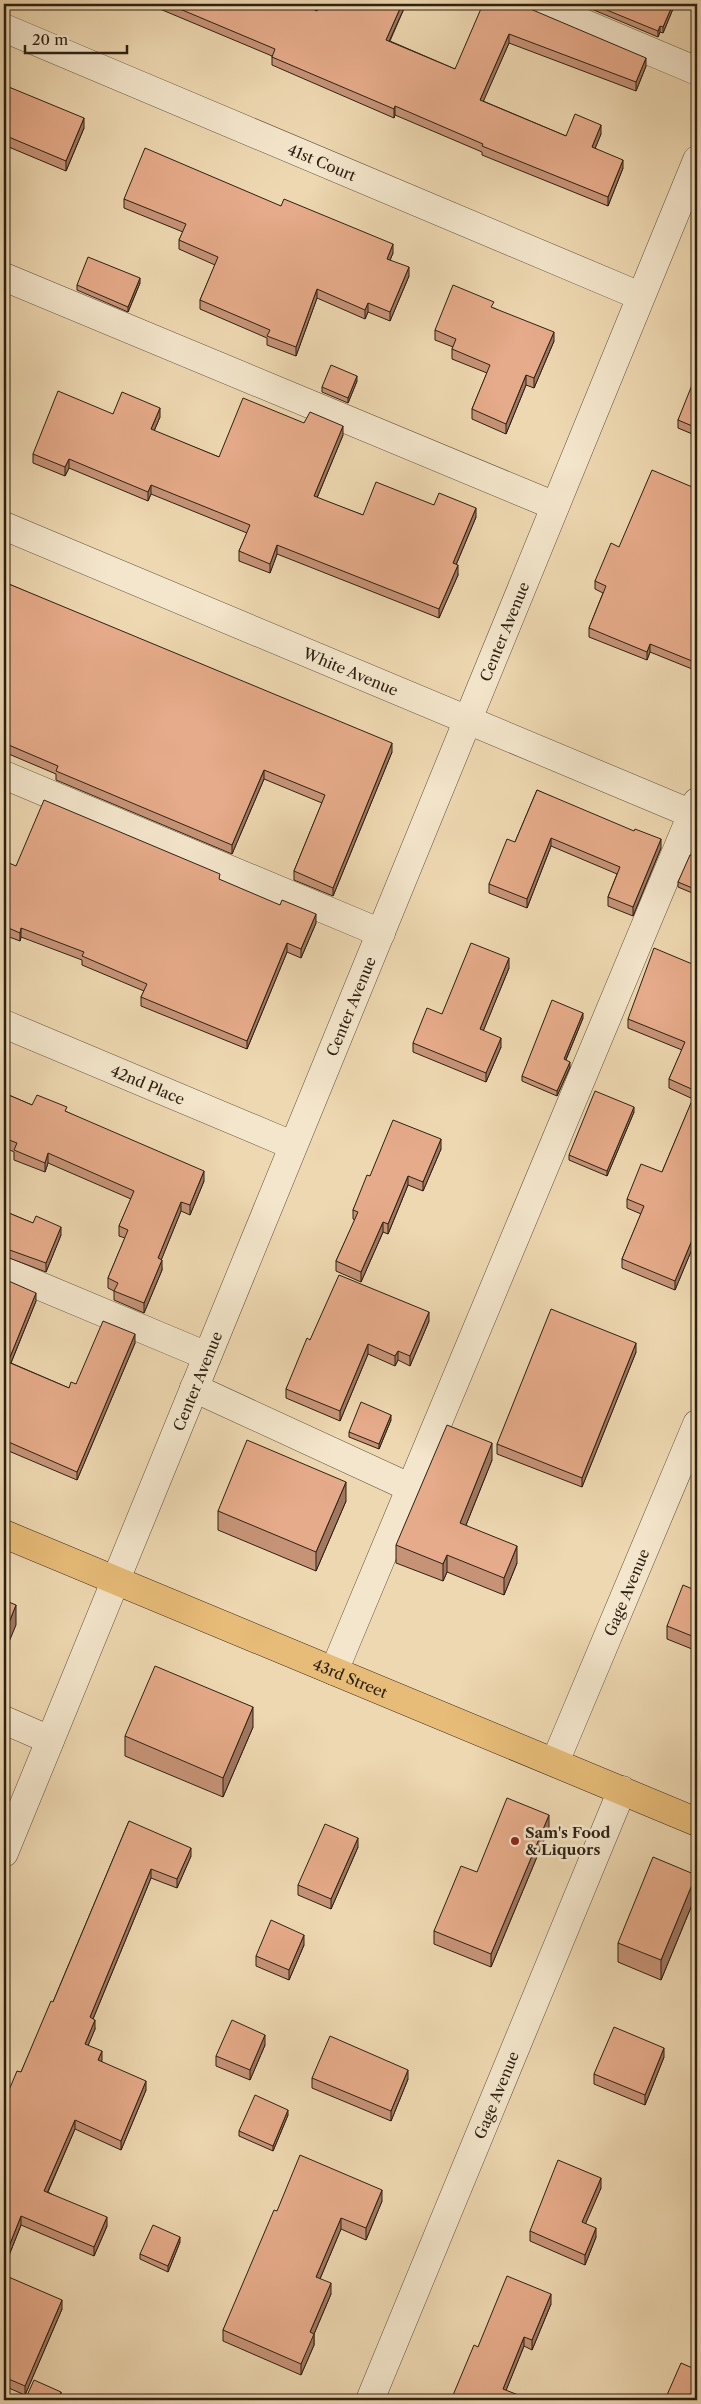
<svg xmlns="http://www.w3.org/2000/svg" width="701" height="2404" viewBox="0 0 701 2404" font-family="'Libre Caslon Text',serif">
	<rect width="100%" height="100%" fill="#eed8b1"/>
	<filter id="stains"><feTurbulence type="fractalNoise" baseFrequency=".004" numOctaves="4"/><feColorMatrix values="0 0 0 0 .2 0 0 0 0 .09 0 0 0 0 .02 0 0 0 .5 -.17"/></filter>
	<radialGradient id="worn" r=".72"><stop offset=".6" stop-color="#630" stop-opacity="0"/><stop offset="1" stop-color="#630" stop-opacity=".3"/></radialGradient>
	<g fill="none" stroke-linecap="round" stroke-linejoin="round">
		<g stroke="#5c4e3a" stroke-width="29">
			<g id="minor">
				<path d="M 538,4 L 697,71"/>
				<path id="s1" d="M 4,28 L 640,296"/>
				<path d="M 4,277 L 555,506"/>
				<path id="s2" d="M 4,526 L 697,816"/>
				<path d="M 4,775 L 381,933"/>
				<path id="s3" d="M 4,1024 L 292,1145"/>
				<path d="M 4,1271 L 207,1356"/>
				<path d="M 194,1388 L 411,1488"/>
				<path d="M 334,1671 L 697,802"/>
				<path d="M 4,1720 L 50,1740"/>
				<path id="s4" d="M 555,1762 L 697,1424"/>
				<path id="s5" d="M 4,1853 L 697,160"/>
				<path id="s6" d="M 370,2400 L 622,1790"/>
			</g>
		</g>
		<g stroke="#2c2013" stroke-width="29">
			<g id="major">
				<path id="s7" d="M 4,1534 L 697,1822"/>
			</g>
		</g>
		<use href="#minor" stroke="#f4e6cc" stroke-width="28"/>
		<use href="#major" stroke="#e7bc78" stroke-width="28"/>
	</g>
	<path fill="#c69377" stroke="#2c2013" d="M 148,4 L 280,4 L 293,9 L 317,11 L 320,4 L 406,4 L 390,41 L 455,69 L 522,6 L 646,66 L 636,91 L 509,43 L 483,101 L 566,136 L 601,134 L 595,148 L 623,168 L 608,206 L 482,155 L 482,152 L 395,115 L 394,118 L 272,65 L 272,56 Z
		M 589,4 L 675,4 L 663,33 L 660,32 L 658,37 L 589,8 Z
		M 4,85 L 84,128 L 66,171 L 4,145 Z
		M 124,199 L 281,206 L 393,253 L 390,260 L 409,276 L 390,321 L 368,312 L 365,319 L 317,298 L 296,356 L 267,345 L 267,338 L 200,309 L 200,300 L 215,265 L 179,249 L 179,240 L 183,232 L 124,208 Z
		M 140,283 L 128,312 L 77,290 L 77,285 Z
		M 494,308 L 554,341 L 534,388 L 526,385 L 506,434 L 472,419 L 472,409 L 487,373 L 452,359 L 452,349 L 453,347 L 435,340 L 435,330 Z
		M 357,381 L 348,403 L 322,392 L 322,387 Z
		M 697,387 L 697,436 L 678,428 L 678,420 Z
		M 113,414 L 160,417 L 154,431 L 219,457 L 304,423 L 343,435 L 317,498 L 363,515 L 434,505 L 476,517 L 456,565 L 458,575 L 439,618 L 277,554 L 270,573 L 239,561 L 239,551 L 247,533 L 151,494 L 148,501 L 69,468 L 65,476 L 33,463 L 33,454 Z
		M 697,489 L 697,671 L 650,652 L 647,660 L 589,637 L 589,628 L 603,593 L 595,589 L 595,581 L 619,547 Z
		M 4,582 L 392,752 L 333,896 L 294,880 L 294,871 L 322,803 L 264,779 L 232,854 L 56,780 L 56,774 L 4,752 Z
		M 537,790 L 661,848 L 633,916 L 608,906 L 608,897 L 617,874 L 551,846 L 527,908 L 489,893 L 489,884 L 515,842 Z
		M 692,856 L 697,856 L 697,895 L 678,887 L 678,882 Z
		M 16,866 L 220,880 L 316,923 L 301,958 L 287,952 L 247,1049 L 141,1006 L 141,997 L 144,991 L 82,965 L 82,960 L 21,937 L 20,941 L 4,935 L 4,870 L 6,871 Z
		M 697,966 L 697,1237 L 675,1290 L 622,1268 L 622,1259 L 641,1214 L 627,1208 L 627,1199 L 662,1172 L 693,1099 L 669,1088 L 669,1079 L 682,1050 L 628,1028 L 628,1019 Z
		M 509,968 L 483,1031 L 501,1047 L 486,1082 L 413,1052 L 413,1043 L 442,1014 Z
		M 583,1018 L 566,1060 L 570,1067 L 557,1096 L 522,1081 L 522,1076 Z
		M 4,1093 L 32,1105 L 67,1112 L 204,1181 L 190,1215 L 181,1211 L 161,1260 L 162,1270 L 144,1313 L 114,1300 L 114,1291 L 108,1288 L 108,1278 L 125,1238 L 119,1236 L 119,1226 L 131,1199 L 48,1163 L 45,1172 L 14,1160 L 14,1152 L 4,1147 Z
		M 634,1112 L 607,1176 L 569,1160 L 569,1155 Z
		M 441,1149 L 423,1191 L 408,1185 L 388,1234 L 383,1232 L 361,1282 L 336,1271 L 336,1261 L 355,1220 L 353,1219 L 353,1210 L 370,1176 Z
		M 4,1211 L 61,1235 L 46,1272 L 4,1256 Z
		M 4,1279 L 36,1301 L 11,1363 L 69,1388 L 76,1384 L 135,1343 L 77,1480 L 4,1449 Z
		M 429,1321 L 410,1366 L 398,1360 L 395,1366 L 368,1354 L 340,1421 L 286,1398 L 286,1389 L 310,1340 Z
		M 636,1352 L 582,1487 L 497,1454 L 497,1444 Z
		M 391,1420 L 379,1449 L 349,1437 L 349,1432 Z
		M 492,1460 L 466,1525 L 517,1563 L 504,1595 L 447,1572 L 443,1581 L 396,1563 L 396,1545 Z
		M 346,1501 L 316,1571 L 218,1530 L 218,1511 Z
		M 697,1591 L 697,1651 L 667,1639 L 667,1626 Z
		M 697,1668 L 697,1696 L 692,1694 L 692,1681 Z
		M 253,1727 L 223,1797 L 125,1756 L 125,1736 Z
		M 129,1821 L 191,1856 L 177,1888 L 151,1878 L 93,2019 L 95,2029 L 88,2045 L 102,2060 L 101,2061 L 146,2090 L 121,2150 L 75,2129 L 48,2192 L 107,2226 L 94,2256 L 21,2225 L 4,2268 L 4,2102 L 21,2072 L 53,2002 Z
		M 549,1828 L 491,1967 L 434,1944 L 434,1931 L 477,1872 Z
		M 358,1847 L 331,1909 L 298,1895 L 298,1885 Z
		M 696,1895 L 661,1980 L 618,1962 L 618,1943 Z
		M 304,1945 L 289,1980 L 256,1966 L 256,1956 Z
		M 265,2045 L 250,2080 L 216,2066 L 216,2056 Z
		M 664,2057 L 645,2105 L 594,2084 L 594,2074 Z
		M 312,2078 L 408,2079 L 391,2121 L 312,2088 Z
		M 288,2115 L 273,2151 L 239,2136 L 239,2131 Z
		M 601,2188 L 585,2223 L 596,2237 L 585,2265 L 530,2241 L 530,2231 Z
		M 382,2201 L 366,2240 L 341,2229 L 320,2279 L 331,2294 L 314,2334 L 314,2345 L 301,2375 L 223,2341 L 223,2330 L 277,2211 Z
		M 180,2242 L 168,2272 L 140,2259 L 140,2254 Z
		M 4,2275 L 62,2309 L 25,2395 L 4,2386 Z
		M 551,2304 L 532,2350 L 524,2346 L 506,2390 L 451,2400 L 478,2347 Z
		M 667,2395 L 697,2400 L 667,2400 Z"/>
	<path fill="#a17861" stroke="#2c2013" d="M 402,4 L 406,4 L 386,48 L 386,40 Z
		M 673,4 L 675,4 L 663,33 L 663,27 Z
		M 660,26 L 660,32 L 658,37 L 658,31 Z
		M 509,34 L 509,43 L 480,109 L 480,100 Z
		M 646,58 L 646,66 L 636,91 L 636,82 Z
		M 395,106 L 395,115 L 394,118 L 394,109 Z
		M 84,118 L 84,128 L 66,171 L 66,161 Z
		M 601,125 L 601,134 L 592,156 L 592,147 Z
		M 623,160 L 623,168 L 608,206 L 608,197 Z
		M 393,244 L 393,253 L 387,267 L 387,259 Z
		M 409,267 L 409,276 L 390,321 L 390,312 Z
		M 140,278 L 140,283 L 128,312 L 128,307 Z
		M 317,289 L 317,298 L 296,356 L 296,347 Z
		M 368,303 L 368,312 L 365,319 L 365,310 Z
		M 554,332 L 554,341 L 534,388 L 534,378 Z
		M 526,375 L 526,385 L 506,434 L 506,424 Z
		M 357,376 L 357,381 L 348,403 L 348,398 Z
		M 160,408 L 160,417 L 151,438 L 151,429 Z
		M 343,426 L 343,435 L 314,505 L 314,496 Z
		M 69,459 L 69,468 L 65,476 L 65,467 Z
		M 151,485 L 151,494 L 148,501 L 148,492 Z
		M 476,508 L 476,517 L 453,572 L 453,563 Z
		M 277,545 L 277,554 L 270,573 L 270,564 Z
		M 458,565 L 458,575 L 439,618 L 439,609 Z
		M 650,644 L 650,652 L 647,660 L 647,652 Z
		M 392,743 L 392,752 L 333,896 L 333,888 Z
		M 264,770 L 264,779 L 232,854 L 232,845 Z
		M 551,838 L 551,846 L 527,908 L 527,899 Z
		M 661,839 L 661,848 L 633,916 L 633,907 Z
		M 316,914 L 316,923 L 301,958 L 301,949 Z
		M 21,928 L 21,937 L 20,941 L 20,933 Z
		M 287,943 L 287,952 L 247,1049 L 247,1041 Z
		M 509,958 L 509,968 L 480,1039 L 480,1029 Z
		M 583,1013 L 583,1018 L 564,1064 L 564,1059 Z
		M 501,1038 L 501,1047 L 486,1082 L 486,1073 Z
		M 570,1062 L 570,1067 L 557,1096 L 557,1091 Z
		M 634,1107 L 634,1112 L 607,1176 L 607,1171 Z
		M 441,1139 L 441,1149 L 423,1191 L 423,1182 Z
		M 48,1153 L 48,1163 L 45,1172 L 45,1163 Z
		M 204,1171 L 204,1181 L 190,1215 L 190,1205 Z
		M 408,1176 L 408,1185 L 388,1234 L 388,1224 Z
		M 181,1202 L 181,1211 L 158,1268 L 158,1258 Z
		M 383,1222 L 383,1232 L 361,1282 L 361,1272 Z
		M 61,1227 L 61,1235 L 46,1272 L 46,1263 Z
		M 697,1228 L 697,1237 L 675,1290 L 675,1281 Z
		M 162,1260 L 162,1270 L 144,1313 L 144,1303 Z
		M 36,1293 L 36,1301 L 8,1370 L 8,1362 Z
		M 429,1312 L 429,1321 L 410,1366 L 410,1356 Z
		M 135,1334 L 135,1343 L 77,1480 L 77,1472 Z
		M 636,1343 L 636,1352 L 582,1487 L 582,1478 Z
		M 368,1344 L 368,1354 L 340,1421 L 340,1411 Z
		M 398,1351 L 398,1360 L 395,1366 L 395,1356 Z
		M 391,1415 L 391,1420 L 379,1449 L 379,1444 Z
		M 492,1443 L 492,1460 L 460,1540 L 460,1523 Z
		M 346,1482 L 346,1501 L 316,1571 L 316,1552 Z
		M 517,1546 L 517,1563 L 504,1595 L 504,1578 Z
		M 447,1555 L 447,1572 L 443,1581 L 443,1564 Z
		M 16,1605 L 16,1625 L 4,1654 L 4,1635 Z
		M 253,1707 L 253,1727 L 223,1797 L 223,1778 Z
		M 549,1815 L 549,1828 L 491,1967 L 491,1954 Z
		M 358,1838 L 358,1847 L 331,1909 L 331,1899 Z
		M 191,1848 L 191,1856 L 177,1888 L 177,1879 Z
		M 151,1869 L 151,1878 L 90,2026 L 90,2017 Z
		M 696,1875 L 696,1895 L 661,1980 L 661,1960 Z
		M 304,1935 L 304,1945 L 289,1980 L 289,1970 Z
		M 95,2020 L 95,2029 L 85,2053 L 85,2044 Z
		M 265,2035 L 265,2045 L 250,2080 L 250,2070 Z
		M 664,2048 L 664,2057 L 645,2105 L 645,2095 Z
		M 102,2051 L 102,2060 L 98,2069 L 98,2060 Z
		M 408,2070 L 408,2079 L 391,2121 L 391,2111 Z
		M 146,2081 L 146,2090 L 121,2150 L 121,2141 Z
		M 288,2110 L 288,2115 L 273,2151 L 273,2146 Z
		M 75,2120 L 75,2129 L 44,2200 L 44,2191 Z
		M 601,2178 L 601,2188 L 582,2232 L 582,2222 Z
		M 382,2190 L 382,2201 L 366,2240 L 366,2228 Z
		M 21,2216 L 21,2225 L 4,2268 L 4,2259 Z
		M 107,2217 L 107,2226 L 94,2256 L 94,2247 Z
		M 341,2218 L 341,2229 L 316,2288 L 316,2277 Z
		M 596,2228 L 596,2237 L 585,2265 L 585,2255 Z
		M 180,2237 L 180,2242 L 168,2272 L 168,2266 Z
		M 331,2283 L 331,2294 L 314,2334 L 314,2345 L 301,2375 L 301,2364 L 310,2332 Z
		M 551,2294 L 551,2304 L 532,2350 L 532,2340 Z
		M 62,2300 L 62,2309 L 25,2395 L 25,2386 Z
		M 524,2337 L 524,2346 L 503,2398 L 503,2389 Z
		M 61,2392 L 61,2398 L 60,2400 L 58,2400 Z"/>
	<path fill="#e6ab8a" stroke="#2c2013" d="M 168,4 L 280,4 L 293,9 L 295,4 L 301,4 L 317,11 L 320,4 L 402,4 L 386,40 L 455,69 L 483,4 L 522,4 L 521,5 L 646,58 L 636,82 L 509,34 L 480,100 L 566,136 L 575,114 L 601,125 L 592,147 L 623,160 L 608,197 L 482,146 L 483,144 L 395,106 L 394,109 L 272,57 L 275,49 Z
		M 592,4 L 673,4 L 663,27 L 660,26 L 658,31 Z
		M 4,85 L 84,118 L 66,161 L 4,135 Z
		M 145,148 L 281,206 L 284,199 L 393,244 L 387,259 L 409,267 L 390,312 L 368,303 L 365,310 L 317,289 L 296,347 L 267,336 L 270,330 L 200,300 L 218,257 L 179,240 L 186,224 L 124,199 Z
		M 88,257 L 140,278 L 128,307 L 77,285 Z
		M 453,285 L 494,302 L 491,307 L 554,332 L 534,378 L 526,375 L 506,424 L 472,409 L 490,365 L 452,349 L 456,339 L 435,330 Z
		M 331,365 L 357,376 L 348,398 L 322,387 Z
		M 692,385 L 697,387 L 697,428 L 678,420 Z
		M 58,391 L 113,414 L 122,392 L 160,408 L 151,429 L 219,457 L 243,398 L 304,423 L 310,412 L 343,426 L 314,496 L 363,515 L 376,482 L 434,505 L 439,493 L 476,508 L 453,563 L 458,565 L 439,609 L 277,545 L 270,564 L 239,551 L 250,525 L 151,485 L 148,492 L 69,459 L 65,467 L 33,454 Z
		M 652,470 L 697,489 L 697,663 L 650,644 L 647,652 L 589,628 L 606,586 L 595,581 L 611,543 L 619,547 Z
		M 4,582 L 392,743 L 333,888 L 294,871 L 325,795 L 264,770 L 232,845 L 56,771 L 58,766 L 4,743 L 4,682 L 5,677 L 4,677 Z
		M 537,790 L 634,831 L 635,829 L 661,839 L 633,907 L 608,897 L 620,867 L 551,838 L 527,899 L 489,884 L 507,839 L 515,842 Z
		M 44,800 L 220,874 L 219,879 L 280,905 L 282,900 L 316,914 L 301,949 L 287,943 L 247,1041 L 141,997 L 147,984 L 82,956 L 84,952 L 21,928 L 20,933 L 4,926 L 4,870 L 6,871 L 9,863 L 16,866 Z
		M 693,854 L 697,856 L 697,890 L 678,882 L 690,855 L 692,856 Z
		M 471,943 L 509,958 L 480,1029 L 501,1038 L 486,1073 L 413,1043 L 427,1008 L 442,1014 Z
		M 654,948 L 697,966 L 697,1228 L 675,1281 L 622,1259 L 644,1206 L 627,1199 L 641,1164 L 662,1172 L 696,1091 L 669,1079 L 685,1042 L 628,1019 Z
		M 552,1000 L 583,1013 L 564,1059 L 570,1062 L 557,1091 L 522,1076 Z
		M 595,1091 L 634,1107 L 607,1171 L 569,1155 Z
		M 4,1093 L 32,1105 L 37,1095 L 67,1107 L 65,1111 L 204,1171 L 190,1205 L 181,1202 L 158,1258 L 162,1260 L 144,1303 L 114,1291 L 118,1283 L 108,1278 L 128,1230 L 119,1226 L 134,1191 L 48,1153 L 45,1163 L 14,1150 L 17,1143 L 4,1138 Z
		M 393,1120 L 441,1139 L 423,1182 L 408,1176 L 388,1224 L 383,1222 L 361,1272 L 336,1261 L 358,1212 L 353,1210 L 367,1175 L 370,1176 Z
		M 4,1211 L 33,1223 L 36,1216 L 61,1227 L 46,1263 L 4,1248 Z
		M 339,1275 L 429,1312 L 410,1356 L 398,1351 L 395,1356 L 368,1344 L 340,1411 L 286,1389 L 307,1338 L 310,1340 Z
		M 4,1279 L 36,1293 L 8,1362 L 69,1388 L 71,1382 L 76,1384 L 103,1321 L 135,1334 L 77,1472 L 4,1440 Z
		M 551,1309 L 636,1343 L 582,1478 L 497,1444 Z
		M 361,1402 L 391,1415 L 379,1444 L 349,1432 Z
		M 447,1425 L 492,1443 L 460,1523 L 517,1546 L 504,1578 L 447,1555 L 443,1564 L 396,1545 Z
		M 247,1440 L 346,1482 L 316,1552 L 218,1511 Z
		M 683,1585 L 697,1591 L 697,1638 L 667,1626 Z
		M 4,1600 L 16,1605 L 4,1635 Z
		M 155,1666 L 253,1707 L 223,1778 L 125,1736 Z
		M 697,1668 L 697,1683 L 692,1681 Z
		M 507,1798 L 549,1815 L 491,1954 L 434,1931 L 461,1866 L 477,1872 Z
		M 129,1821 L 191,1848 L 177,1879 L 151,1869 L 90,2017 L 95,2020 L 85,2044 L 102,2051 L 98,2060 L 146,2081 L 121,2141 L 75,2120 L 44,2191 L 107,2217 L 94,2247 L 21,2216 L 4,2259 L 4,2102 L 17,2071 L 21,2072 L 51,2001 L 53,2002 Z
		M 325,1824 L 358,1838 L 331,1899 L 298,1885 Z
		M 653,1857 L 696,1875 L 661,1960 L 618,1943 Z
		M 271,1920 L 304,1935 L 289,1970 L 256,1956 Z
		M 232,2020 L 265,2035 L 250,2070 L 216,2056 Z
		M 614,2027 L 664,2048 L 645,2095 L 594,2074 Z
		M 330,2036 L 408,2070 L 391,2111 L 312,2078 Z
		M 255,2095 L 288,2110 L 273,2146 L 239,2131 Z
		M 300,2155 L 382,2190 L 366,2228 L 341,2218 L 316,2277 L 331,2283 L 310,2332 L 314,2334 L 301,2364 L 223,2330 L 274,2210 L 277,2211 Z
		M 558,2160 L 601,2178 L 582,2222 L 596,2228 L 585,2255 L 530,2231 Z
		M 153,2225 L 180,2237 L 168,2266 L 140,2254 Z
		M 4,2275 L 62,2300 L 25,2386 L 4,2377 Z
		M 507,2276 L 551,2294 L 532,2340 L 524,2337 L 503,2389 L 531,2400 L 451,2400 L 474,2345 L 478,2347 Z
		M 681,2363 L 697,2370 L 697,2400 L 678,2400 L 667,2395 Z
		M 34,2380 L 61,2392 L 58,2400 L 25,2400 Z"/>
	<circle fill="#8f2418" stroke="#f4e6cc" stroke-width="2" cx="515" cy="1841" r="5"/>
	<g text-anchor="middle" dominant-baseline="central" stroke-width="5" stroke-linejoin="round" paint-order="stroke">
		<g font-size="15" fill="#2c2013" stroke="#f4e6cc">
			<text stroke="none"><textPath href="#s1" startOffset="345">41st Court</textPath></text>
			<text stroke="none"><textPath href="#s5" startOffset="1320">Center Avenue</textPath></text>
			<text stroke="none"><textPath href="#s2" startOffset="376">White Avenue</textPath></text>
			<text stroke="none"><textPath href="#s5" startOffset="915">Center Avenue</textPath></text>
			<text stroke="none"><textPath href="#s3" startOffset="156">42nd Place</textPath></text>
			<text stroke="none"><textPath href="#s5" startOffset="510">Center Avenue</textPath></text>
			<text stroke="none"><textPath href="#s4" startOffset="184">Gage Avenue</textPath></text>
			<text stroke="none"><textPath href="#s7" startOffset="375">43rd Street</textPath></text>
			<text stroke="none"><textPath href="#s6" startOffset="330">Gage Avenue</textPath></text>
		</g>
		<g font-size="15" font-weight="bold" fill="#2c2013" stroke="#f4e6cc" text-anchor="start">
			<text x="525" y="1832">Sam's Food<tspan x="525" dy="17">&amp; Liquors</tspan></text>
		</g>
	</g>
	<rect width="701" height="2404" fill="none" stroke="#eed8b1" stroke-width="20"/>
	<rect x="5" y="5" width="691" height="2394" fill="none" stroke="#2c2013" stroke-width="2.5"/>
	<rect x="10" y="10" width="681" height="2384" fill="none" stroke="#2c2013"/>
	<path d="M25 45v8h102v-8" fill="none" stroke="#2c2013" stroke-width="2.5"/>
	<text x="32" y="45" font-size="15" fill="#2c2013" stroke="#f4e6cc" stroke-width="4" paint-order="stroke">20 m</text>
	<rect width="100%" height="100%" filter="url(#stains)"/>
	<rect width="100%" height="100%" fill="url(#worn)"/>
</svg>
